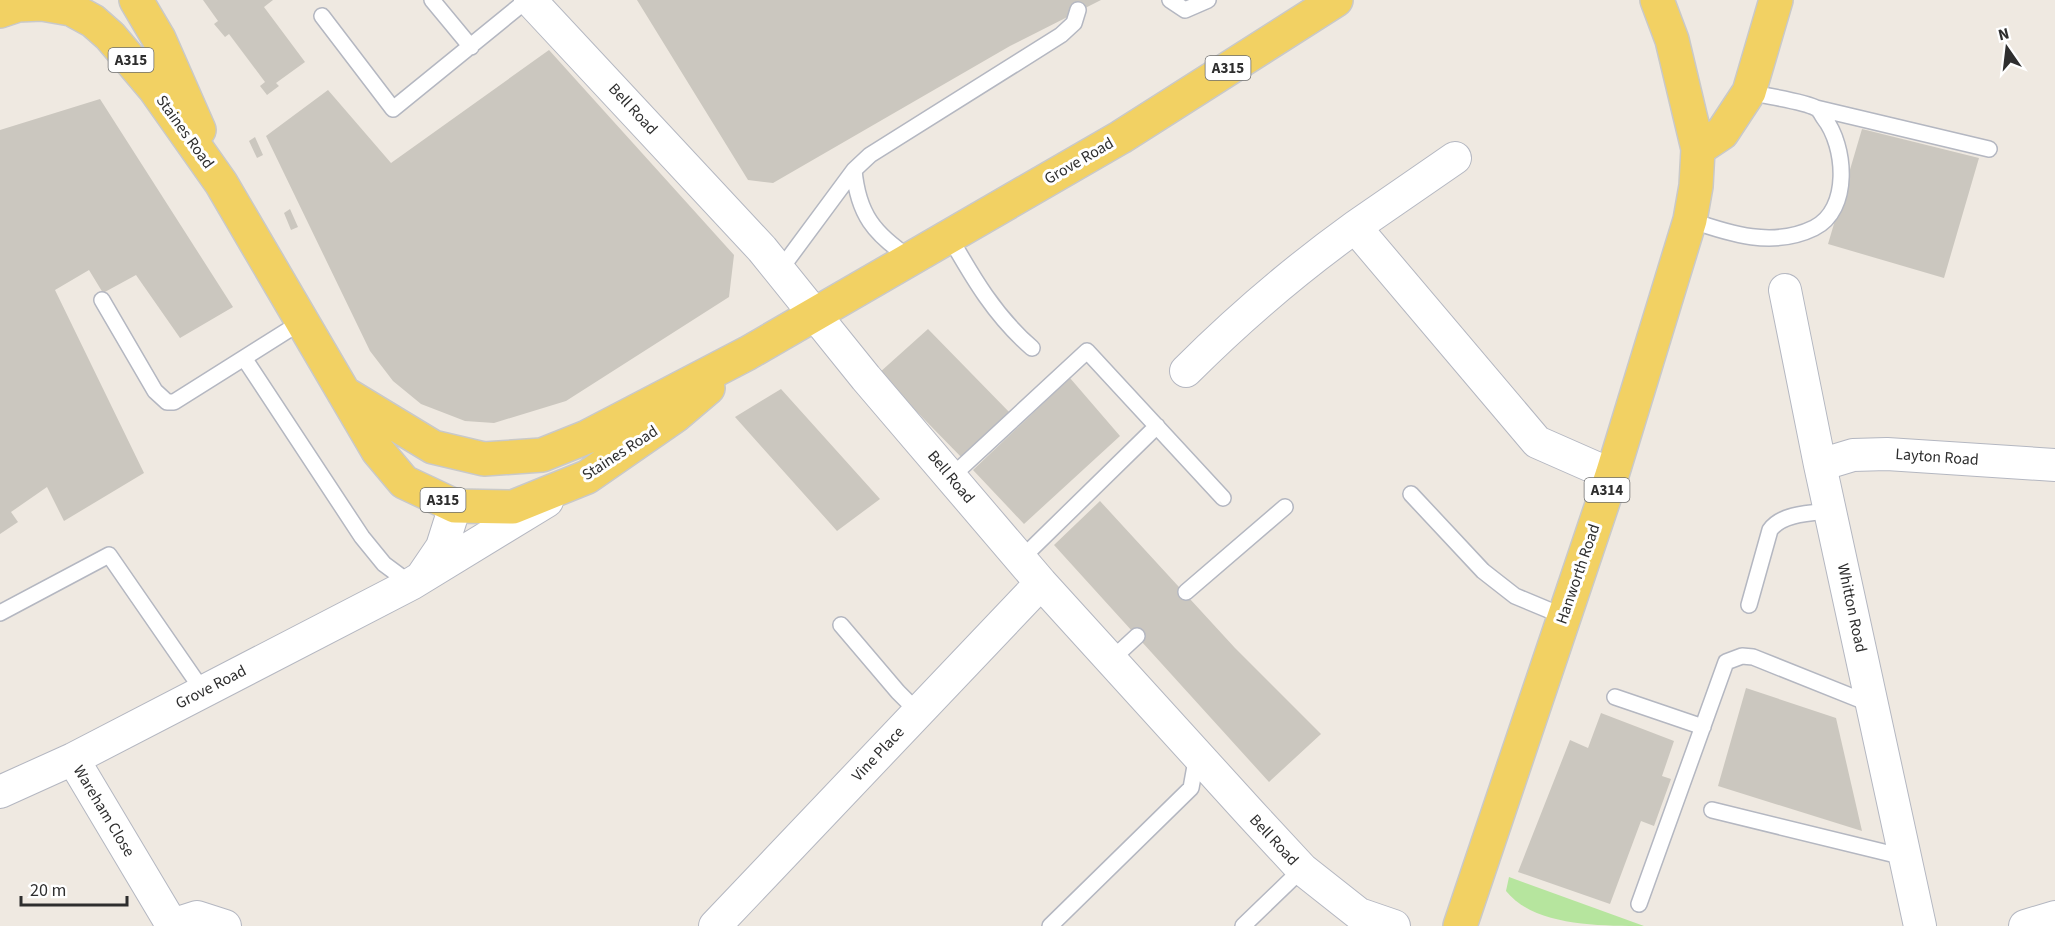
<svg xmlns="http://www.w3.org/2000/svg" width="2055" height="926" viewBox="0 0 2055 926" font-family="'Source Sans 3',sans-serif">
	<rect width="100%" height="100%" fill="#efe9e1"/>
	<path fill="#b6e59e" d="M 1509,877 L 1644,926 C 1597,926 1534,926 1506,891 Z"/>
	<path fill="#cbc7bf" d="M 203,0 L 273,0 L 264,7 L 305,62 L 276,83 L 279,86 L 267,95 L 260,86 L 265,82 L 229,34 L 225,37 L 214,24 L 218,21 Z
		M 637,0 L 1101,0 L 1010,46 L 773,183 L 748,180 Z
		M 549,50 L 734,255 L 729,297 L 566,401 L 494,423 L 465,421 L 421,404 L 393,381 L 370,351 L 266,136 L 328,90 L 391,163 Z
		M 100,99 L 233,307 L 180,338 L 136,275 L 103,293 L 89,270 L 55,290 L 144,473 L 64,521 L 47,487 L 11,512 L 18,522 L 0,534 L 0,130 Z
		M 1862,129 L 1979,158 L 1944,278 L 1828,244 Z
		M 255,137 L 263,155 L 257,158 L 249,141 Z
		M 290,209 L 298,227 L 291,230 L 284,213 Z
		M 928,329 L 1012,415 L 964,460 L 879,373 Z
		M 1070,378 L 1120,436 L 1024,524 L 973,470 Z
		M 781,389 L 880,499 L 837,531 L 735,417 Z
		M 1100,501 L 1235,648 L 1321,734 L 1269,782 L 1054,545 Z
		M 1746,688 L 1836,718 L 1862,831 L 1718,786 Z
		M 1601,713 L 1674,741 L 1662,776 L 1671,779 L 1654,826 L 1641,821 L 1610,904 L 1518,872 L 1570,740 L 1588,748 Z"/>
	<g fill="none" stroke-linecap="round" stroke-linejoin="round">
		<g stroke="#b4b7c1" stroke-width="18">
			<path id="service" d="M 432,0 L 471,47
				M 1170,0 L 1185,10 L 1208,0
				M 322,16 L 393,109 L 527,0
				M 1816,108 L 1989,149
				M 854,170 C 858,214 874,234 910,258
				M 1690,220 C 1730,234 1773,248 1814,228 C 1851,210 1846,146 1824,118 C 1822,115 1819,109 1816,108 C 1804,101 1764,96 1749,92
				M 949,236 C 973,278 995,316 1032,348
				M 780,270 L 854,170 L 870,155 L 1061,35 L 1074,23 L 1078,10
				M 102,300 L 155,391 L 167,402 L 174,402 L 301,322
				M 244,358 L 362,537 L 384,564 L 411,584
				M 951,477 L 1087,351 L 1223,498
				M 1411,494 L 1483,571 L 1515,596 L 1563,616
				M 1021,559 L 1157,426
				M 1186,592 L 1285,507
				M 1749,605 L 1770,530 C 1782,513 1812,513 1831,511
				M 0,613 L 109,555 L 203,691
				M 841,625 L 898,692 L 918,712
				M 1111,660 L 1137,636
				M 1615,697 L 1703,727
				M 1712,810 L 1904,857
				M 1639,904 L 1726,662 L 1742,656 L 1753,657 L 1873,705
				M 1050,926 L 1191,788 L 1197,755
				M 1243,926 L 1302,869"/>
		</g>
		<g stroke="#b4b7c1" stroke-width="34">
			<path id="minor" d="M 530,0 L 762,249 L 866,378 L 1041,583 L 1251,814 L 1302,869 L 1359,914 L 1394,926
				M 1455,158 L 1355,227 L 1537,442 L 1612,475
				M 1785,290 L 1820,465 L 1920,926
				M 1186,371 C 1239,318 1294,271 1355,227
				M 1820,465 L 1853,455 L 1887,454 L 2055,465
				M 423,575 L 442,547 L 455,506
				M 73,759 L 172,925
				M 0,792 L 73,759 L 411,584 L 547,501
				M 172,925 L 197,917 L 225,926
				M 715,926 L 1041,583
				M 2025,926 L 2055,917"/>
		</g>
		<g stroke="#c9c9c9" stroke-width="36">
			<path id="primary" d="M 136,0 L 159,39 L 199,130
				M 0,11 L 18,5 L 42,4 L 71,9 L 93,21 L 110,36 L 154,88 L 221,183 L 378,451 L 404,482 L 455,506 L 513,507 L 587,477 L 675,416 L 708,388
				M 1698,149 L 1722,133 L 1749,92 L 1776,0
				M 344,393 L 433,447 L 484,459 L 542,455 L 587,437 L 748,353 L 1121,137 L 1336,0
				M 1460,926 L 1612,475 L 1690,220 L 1696,186 L 1698,149 L 1672,40 L 1657,0"/>
		</g>
		<use href="#service" stroke="#fff" stroke-width="15"/>
		<use href="#minor" stroke="#fff" stroke-width="32"/>
		<use href="#primary" stroke="#f2d163" stroke-width="33"/>
	</g>
	<g text-anchor="middle" dominant-baseline="central" stroke-width="6" stroke-linejoin="round" paint-order="stroke">
		<g fill="#fff" stroke="#6d6d6d" stroke-width="1.5">
			<rect x="108.5" y="48" width="45" height="24" rx="4.5"/>
			<rect x="1205.5" y="56" width="45" height="24" rx="4.5"/>
			<rect x="1584.5" y="478" width="45" height="24" rx="4.5"/>
			<rect x="420.5" y="488" width="45" height="24" rx="4.5"/>
		</g>
		<g font-size="15" font-weight="bold" fill="#2e2e2e">
			<text x="131" y="60">A315</text>
			<text x="1228" y="68">A315</text>
			<text x="1607" y="490">A314</text>
			<text x="443" y="500">A315</text>
		</g>
		<g font-size="16" fill="#2e2e2e" stroke="#fff">
			<text transform="translate(633 109) rotate(47)">Bell Road</text>
			<text transform="translate(185 132) rotate(54)">Staines Road</text>
			<text transform="translate(1079 161) rotate(-30)">Grove Road</text>
			<text transform="translate(620 453) rotate(-33)">Staines Road</text>
			<text transform="translate(1937 457) rotate(4)">Layton Road</text>
			<text transform="translate(951 477) rotate(50)">Bell Road</text>
			<text transform="translate(1578 574) rotate(-71)">Hanworth Road</text>
			<text transform="translate(1852 608) rotate(78)">Whitton Road</text>
			<text transform="translate(211 687) rotate(-27)">Grove Road</text>
			<text transform="translate(878 754) rotate(-47)">Vine Place</text>
			<text transform="translate(104 811) rotate(59)">Wareham Close</text>
			<text transform="translate(1274 840) rotate(47)">Bell Road</text>
		</g>
	</g>
	<g transform="translate(2007 48) rotate(346)" stroke="#ffffff" stroke-width="4.5" paint-order="stroke">
	<path d="M0-4.5L10 22L0 15L-10 22Z" fill="#2e2e2e"/>
	<text y="-9" font-size="16" font-weight="bold" text-anchor="middle" fill="#2e2e2e">N</text>
	</g>
	<path d="M21 896v9h106v-9" fill="none" stroke="#2e2e2e" stroke-width="3"/>
	<text x="30" y="896" font-size="18" fill="#2e2e2e" stroke="#ffffff" stroke-width="4.5" paint-order="stroke">20 m</text>
</svg>
